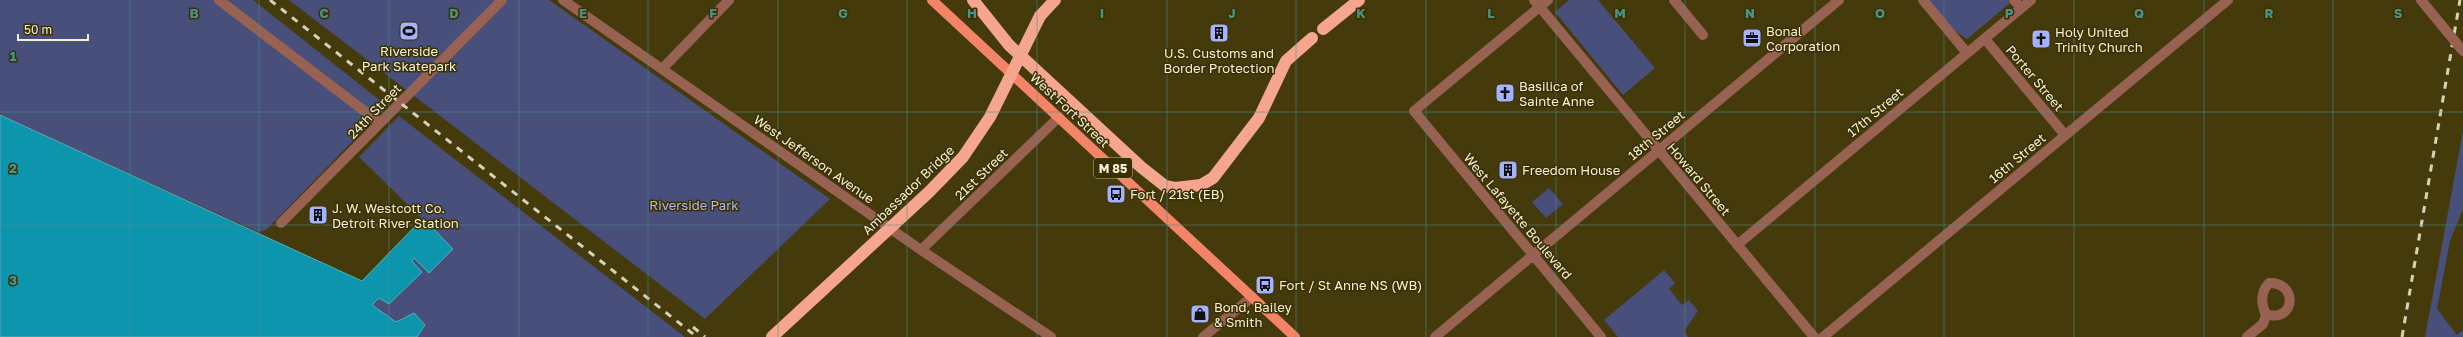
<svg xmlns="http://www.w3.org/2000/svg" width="2463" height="337" viewBox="0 0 2463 337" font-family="'Golos Text',sans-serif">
	<rect width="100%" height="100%" fill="#453a0c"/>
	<path fill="#474f7a" d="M 0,0 L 253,0 L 387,106 L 266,230 L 258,232 L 0,115 Z
		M 289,0 L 549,0 L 830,199 L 705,319 Z
		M 1569,0 L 1598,0 L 1655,68 L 1623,95 L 1555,12 Z
		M 1929,0 L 2008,0 L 2010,3 L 1967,39 L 1954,30 Z
		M 399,116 L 685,337 L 417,337 L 425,325 L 404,317 L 396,322 L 372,305 L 379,298 L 422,272 L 412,261 L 414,258 L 453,249 L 359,157 Z
		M 2463,131 L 2463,209 L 2450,241 L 2437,309 L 2457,335 L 2463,330 L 2463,337 L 2425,337 Z
		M 1549,188 L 1563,204 L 1546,218 L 1532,202 Z
		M 1664,270 L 1675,283 L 1669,289 L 1682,305 L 1689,300 L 1698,311 L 1684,331 L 1688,337 L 1618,337 L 1604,320 Z"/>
	<path fill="#0d95ae" stroke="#53b0bb" d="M 0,115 L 362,281 L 423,218 L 453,249 L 429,273 L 414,258 L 412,261 L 422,272 L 389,304 L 379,298 L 372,305 L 396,322 L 414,313 L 425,325 L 417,337 L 0,337 Z"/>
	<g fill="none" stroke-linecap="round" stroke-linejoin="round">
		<path stroke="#986253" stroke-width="10" d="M 219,0 L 380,123
			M 563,0 L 921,250 L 1051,337
			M 1534,0 L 1814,337
			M 1548,0 L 1414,111 L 1601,337
			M 1674,0 L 1703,35
			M 1923,0 L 1967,53
			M 2014,0 L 2021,8
			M 1985,39 L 2065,135
			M 662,69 L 729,0
			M 281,223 L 502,0
			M 1737,245 L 2031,0
			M 921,250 L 1059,117
			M 1203,337 L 1252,297
			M 1435,337 L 1839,0
			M 1823,337 L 2228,0
			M 2247,337 L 2263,324 L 2266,315 C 2261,303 2260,293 2269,283 C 2293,282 2296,310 2279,315 C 2276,316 2270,315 2266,315"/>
		<path stroke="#f38467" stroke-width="10" d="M 932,0 L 1295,337"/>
		<path stroke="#f5a590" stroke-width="12" d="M 973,0 L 1009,45 L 1141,167 L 1165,186 L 1175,188 L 1201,185 L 1213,178 L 1259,118 L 1286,61 L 1312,38
			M 1040,16 L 1055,0
			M 1323,29 L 1359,0"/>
		<path stroke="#d8d1b6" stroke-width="3" stroke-dasharray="7 7" stroke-linecap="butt" d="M 270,0 L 697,337
			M 693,327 L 705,337
			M 2402,337 L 2460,0"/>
		<path stroke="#986253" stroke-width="10" d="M 2421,0 L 2463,51"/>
		<path stroke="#f5a590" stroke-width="12" d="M 772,337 L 929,192 L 963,157 L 990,117 L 1040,16"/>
	</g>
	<path fill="none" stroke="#499489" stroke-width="1" stroke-opacity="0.55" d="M 130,0 L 130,337M 259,0 L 259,337M 389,0 L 389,337M 519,0 L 519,337M 648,0 L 648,337M 778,0 L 778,337M 907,0 L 907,337M 1037,0 L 1037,337M 1167,0 L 1167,337M 1296,0 L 1296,337M 1426,0 L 1426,337M 1556,0 L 1556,337M 1685,0 L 1685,337M 1815,0 L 1815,337M 1944,0 L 1944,337M 2074,0 L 2074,337M 2204,0 L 2204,337M 2333,0 L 2333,337M 0,112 L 2463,112M 0,225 L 2463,225"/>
	<defs>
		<g id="stadium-square" transform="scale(1)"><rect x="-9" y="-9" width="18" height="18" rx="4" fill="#a4b2fc" stroke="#3a3000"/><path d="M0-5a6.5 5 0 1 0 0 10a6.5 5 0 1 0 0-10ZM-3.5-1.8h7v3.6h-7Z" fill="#111"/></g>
		<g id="building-square" transform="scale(1)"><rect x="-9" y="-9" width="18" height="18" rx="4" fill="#a4b2fc" stroke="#3a3000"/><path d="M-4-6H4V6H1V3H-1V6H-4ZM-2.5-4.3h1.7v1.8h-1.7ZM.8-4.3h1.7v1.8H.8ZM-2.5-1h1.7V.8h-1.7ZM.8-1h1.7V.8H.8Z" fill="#111"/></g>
		<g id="office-square" transform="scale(1)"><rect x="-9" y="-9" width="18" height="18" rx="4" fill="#a4b2fc" stroke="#3a3000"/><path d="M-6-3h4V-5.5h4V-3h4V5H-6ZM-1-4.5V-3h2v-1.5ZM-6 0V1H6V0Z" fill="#111"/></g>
		<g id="church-square" transform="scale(1)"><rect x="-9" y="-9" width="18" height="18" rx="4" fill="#a4b2fc" stroke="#3a3000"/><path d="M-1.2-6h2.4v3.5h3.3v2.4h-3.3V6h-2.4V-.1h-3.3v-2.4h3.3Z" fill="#111"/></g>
		<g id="bus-square" transform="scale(1)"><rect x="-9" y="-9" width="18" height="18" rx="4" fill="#a4b2fc" stroke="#3a3000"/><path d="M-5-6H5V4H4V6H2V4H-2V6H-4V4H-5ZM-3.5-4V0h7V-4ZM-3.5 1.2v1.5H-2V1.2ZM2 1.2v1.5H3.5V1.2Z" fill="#111"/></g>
		<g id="shop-square" transform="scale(1)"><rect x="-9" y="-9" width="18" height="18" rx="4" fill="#a4b2fc" stroke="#3a3000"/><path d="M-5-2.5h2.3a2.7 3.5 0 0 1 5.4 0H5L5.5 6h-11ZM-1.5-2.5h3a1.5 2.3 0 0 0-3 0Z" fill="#111"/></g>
	</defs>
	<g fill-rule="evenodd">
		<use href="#stadium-square" x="409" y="31"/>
		<use href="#building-square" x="1219" y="33"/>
		<use href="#office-square" x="1752" y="38"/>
		<use href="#church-square" x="2041" y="39"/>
		<use href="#church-square" x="1505" y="93"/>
		<use href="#building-square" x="1508" y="170"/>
		<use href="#bus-square" x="1116" y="194"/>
		<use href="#building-square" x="318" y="215"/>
		<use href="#bus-square" x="1265" y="285"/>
		<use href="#shop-square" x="1200" y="314"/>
	</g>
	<g text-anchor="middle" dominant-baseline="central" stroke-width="3" stroke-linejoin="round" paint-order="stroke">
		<rect fill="#3a3000" stroke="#beb698" stroke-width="1" x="1094" y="158" width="38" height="20" rx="3"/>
		<g font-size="12" font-weight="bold" fill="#f6f0d9">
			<text x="1113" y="168">M 85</text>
		</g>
		<g font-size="13" fill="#f6f0d9" stroke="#3a3000" text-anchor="start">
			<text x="1766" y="31">Bonal<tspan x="1766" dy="15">Corporation</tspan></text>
			<text x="2055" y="32">Holy United<tspan x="2055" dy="15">Trinity Church</tspan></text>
			<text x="409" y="51" text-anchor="middle">Riverside<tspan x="409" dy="15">Park Skatepark</tspan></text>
			<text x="1219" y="53" text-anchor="middle">U.S. Customs and<tspan x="1219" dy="15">Border Protection</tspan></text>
			<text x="1519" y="86">Basilica of<tspan x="1519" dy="15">Sainte Anne</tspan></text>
			<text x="1522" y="170">Freedom House</text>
			<text x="1130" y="194">Fort / 21st (EB)</text>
			<text x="332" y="208">J. W. Westcott Co.<tspan x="332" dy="15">Detroit River Station</tspan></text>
			<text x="1279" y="285">Fort / St Anne NS (WB)</text>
			<text x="1214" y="307">Bond, Bailey<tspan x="1214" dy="15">&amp; Smith</tspan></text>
		</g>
		<g font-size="13" fill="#f6f0d9" stroke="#3a3000">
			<text transform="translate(2035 78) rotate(50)">Porter Street</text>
			<text transform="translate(1070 110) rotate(43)">West Fort Street</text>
			<text transform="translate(374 111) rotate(-46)">24th Street</text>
			<text transform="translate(1875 112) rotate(-40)">17th Street</text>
			<text transform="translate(1656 135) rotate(-40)">18th Street</text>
			<text transform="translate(2017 158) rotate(-40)">16th Street</text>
			<text transform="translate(814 159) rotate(35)">West Jefferson Avenue</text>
			<text transform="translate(981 174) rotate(-44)">21st Street</text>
			<text transform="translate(1699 179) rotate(50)">Howard Street</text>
			<text transform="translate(908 190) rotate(-44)">Ambassador Bridge</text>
			<text transform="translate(1518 216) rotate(50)">West Lafayette Boulevard</text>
		</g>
		<g font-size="13" fill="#aebaf3" stroke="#3a3000">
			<text x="694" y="205">Riverside Park</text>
		</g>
	</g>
	<g font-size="13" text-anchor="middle" font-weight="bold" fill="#499489" stroke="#3a3000" stroke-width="3" stroke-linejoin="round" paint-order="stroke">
		<text x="194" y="18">B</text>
		<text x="324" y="18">C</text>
		<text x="454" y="18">D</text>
		<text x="583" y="18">E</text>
		<text x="713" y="18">F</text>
		<text x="843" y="18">G</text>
		<text x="972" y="18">H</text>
		<text x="1102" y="18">I</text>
		<text x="1232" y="18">J</text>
		<text x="1361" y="18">K</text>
		<text x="1491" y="18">L</text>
		<text x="1620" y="18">M</text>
		<text x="1750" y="18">N</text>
		<text x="1880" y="18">O</text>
		<text x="2009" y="18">P</text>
		<text x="2139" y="18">Q</text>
		<text x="2269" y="18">R</text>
		<text x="2398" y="18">S</text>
		<text x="13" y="61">1</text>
		<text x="13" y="173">2</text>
		<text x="13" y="285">3</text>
	</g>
	<path d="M18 34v6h70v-6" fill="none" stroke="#f6f0d9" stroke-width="2"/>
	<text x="24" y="34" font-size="12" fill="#f6f0d9" stroke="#3a3000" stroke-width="3" paint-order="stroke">50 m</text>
</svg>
